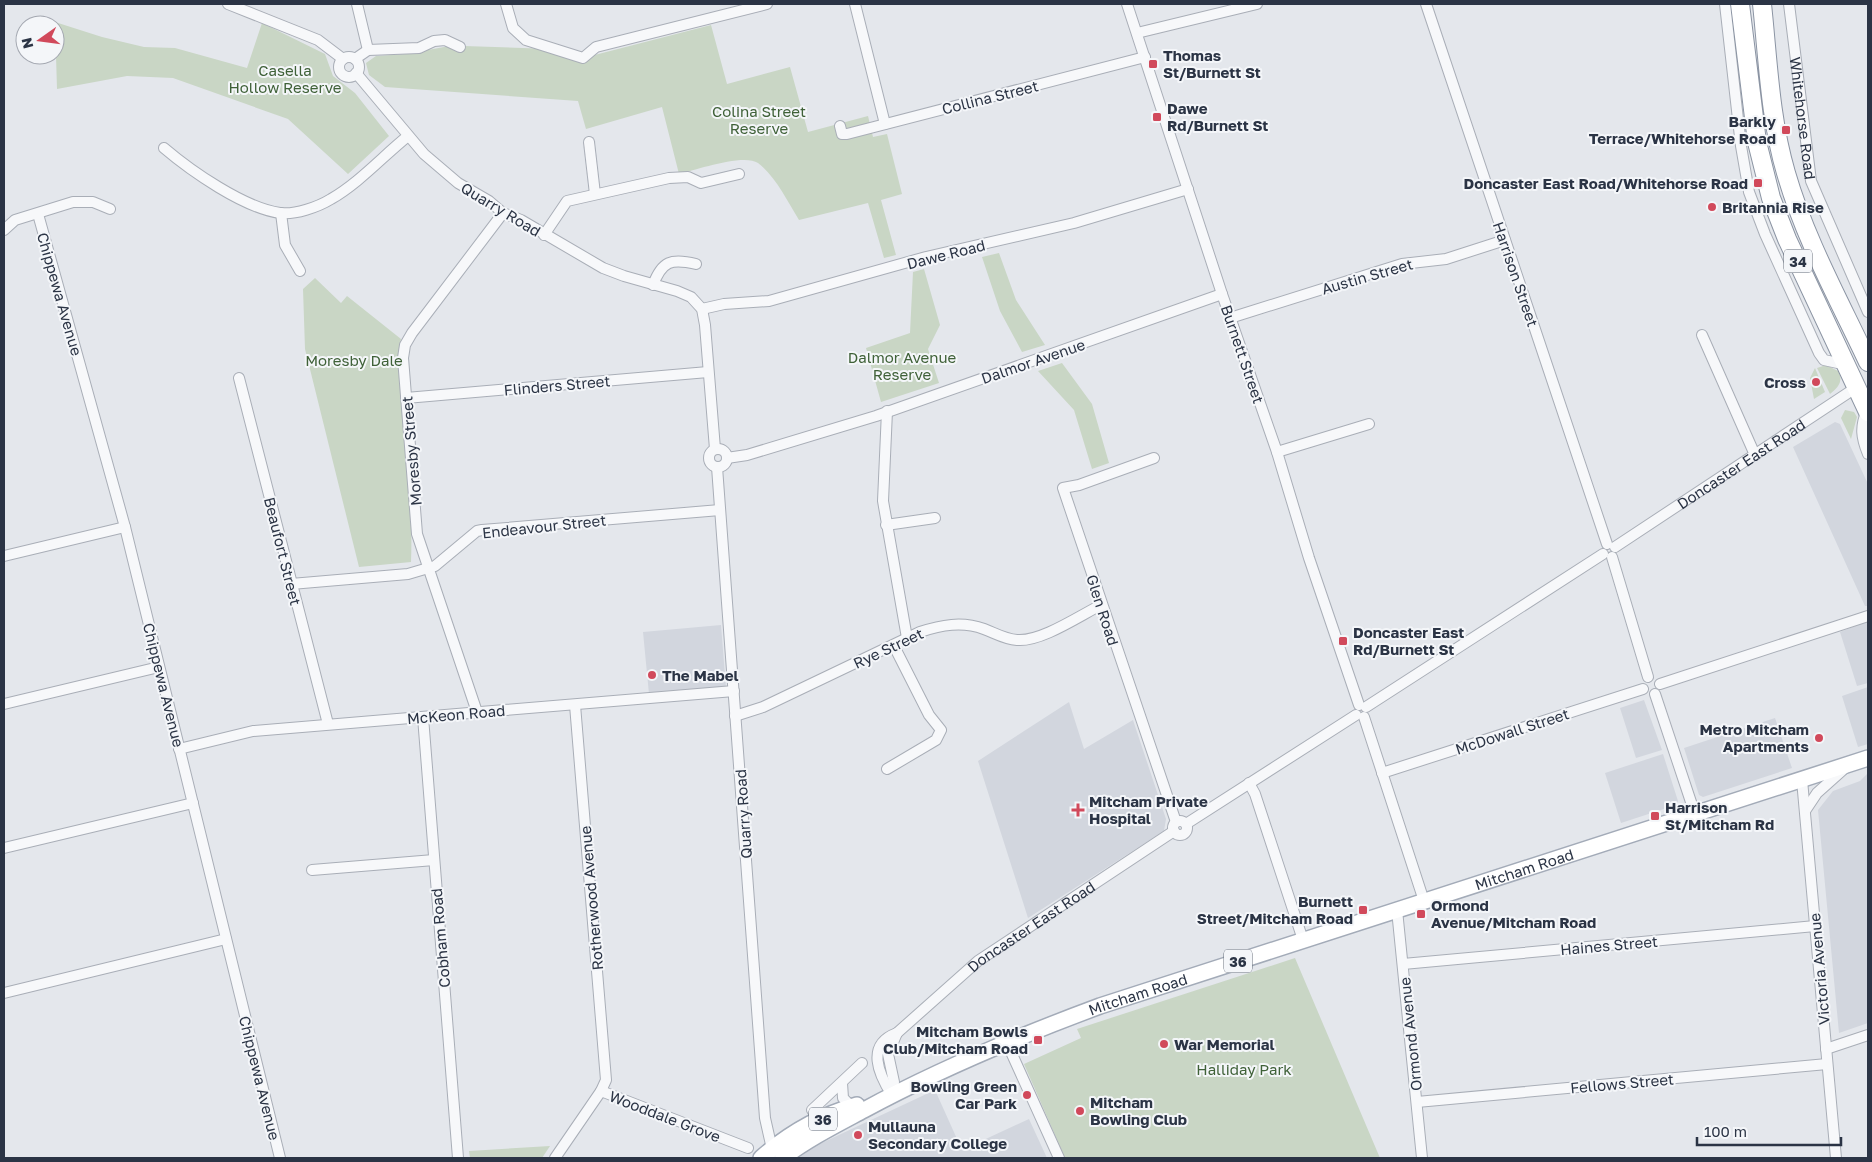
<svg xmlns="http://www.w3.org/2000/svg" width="1872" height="1162" viewBox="0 0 1872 1162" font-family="'Golos Text',sans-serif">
	<rect width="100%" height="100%" fill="#e4e7ec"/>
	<path fill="#d2d6de" d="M 1835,422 L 1840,424 L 1868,484 L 1868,606 L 1865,606 L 1793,447 Z
		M 1868,621 L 1868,683 L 1857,686 L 1840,632 Z
		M 721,625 L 726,688 L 649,694 L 643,632 Z
		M 1868,687 L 1868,744 L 1858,747 L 1842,696 Z
		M 1644,700 L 1662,750 L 1636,758 L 1620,708 Z
		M 1069,702 L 1084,749 L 1133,720 L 1166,819 L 1164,831 L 1028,918 L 978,761 Z
		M 1775,718 L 1792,768 L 1703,797 L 1699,795 L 1684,748 Z
		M 1663,754 L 1678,801 L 1676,805 L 1621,823 L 1605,773 Z
		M 1868,773 L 1868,1023 L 1839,1033 L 1818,810 L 1833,791 L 1860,781 Z
		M 935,1090 L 962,1150 L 1029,1119 L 1047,1158 L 799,1158 L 811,1148 Z"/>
	<path fill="#c9d6c5" d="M 55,22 L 102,37 L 144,47 L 175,48 L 247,68 L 262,23 L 325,54 L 333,76 L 355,93 L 389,136 L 348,174 L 288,119 L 173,78 L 127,76 L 57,89 Z
		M 711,25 L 727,84 L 790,67 L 808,132 L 868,116 L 873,137 L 887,134 L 902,194 L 881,200 L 896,255 L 884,258 L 868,203 L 799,220 C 787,201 776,177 758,163 C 744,153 695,170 679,174 L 662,107 L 586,129 L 578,101 L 385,87 L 369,75 L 366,63 L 376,56 L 406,54 L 444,47 L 464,46 L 552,49 L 583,58 Z
		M 999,253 L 1016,300 L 1045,345 L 1022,352 L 1000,311 L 982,257 Z
		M 924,269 L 940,325 L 928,349 L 939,383 L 881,402 L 866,348 L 910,333 L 913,272 Z
		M 315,278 L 341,303 L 347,296 L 401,339 C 395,362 401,391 403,416 C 407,465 413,513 411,562 L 359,567 L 305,349 L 303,289 Z
		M 1062,363 L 1092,404 L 1109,463 L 1092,469 L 1074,410 L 1038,371 Z
		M 1826,365 L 1838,371 C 1844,381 1838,388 1830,394 L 1817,368 Z
		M 1815,368 L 1825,392 L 1814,399 L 1810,378 Z
		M 1845,410 L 1854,412 L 1857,417 L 1851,439 L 1841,418 Z
		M 1295,958 L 1380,1158 L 1065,1158 L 1024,1064 L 1081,1038 L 1077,1029 Z
		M 550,1146 L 542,1158 L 470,1158 L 469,1151 Z"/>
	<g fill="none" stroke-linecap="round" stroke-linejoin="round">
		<g stroke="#a9aeb7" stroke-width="12">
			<g id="street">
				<path d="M 228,4 L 318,40 L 343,59"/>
				<path d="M 357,4 L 368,50"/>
				<path d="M 506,4 L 513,28 L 526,40 L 583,58 L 596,47 L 767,4"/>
				<path d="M 855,4 L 885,124"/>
				<path d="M 1127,4 L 1222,294 L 1277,452 L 1309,558 L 1359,705"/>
				<path d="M 1426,4 L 1607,544"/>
				<path d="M 1725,4 L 1741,146 L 1749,192 L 1765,234 L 1819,353 L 1824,360 L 1847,365"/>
				<path id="s1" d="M 1789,4 L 1811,181 L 1868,312"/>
				<path d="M 1137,33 L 1257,4"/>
				<circle cx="349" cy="67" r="10"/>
				<path d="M 355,59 L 368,50 L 419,48 L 434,41 L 445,40 L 460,47"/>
				<path d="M 356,73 L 424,154 L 458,183 L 489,201 L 503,213 L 521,220 L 603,268 L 624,276 L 677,291 L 691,297 L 702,309 L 705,325 L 715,449"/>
				<path d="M 840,126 L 842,134 L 847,134 L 1145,57"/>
				<path d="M 589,142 L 595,194"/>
				<path d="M 164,148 C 191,171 244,208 280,213 C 295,215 318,207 331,199 C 359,183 383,156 408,136"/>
				<path d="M 281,213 L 285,245 L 300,271"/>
				<path d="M 38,214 L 125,527 L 280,1158"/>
				<path d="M 4,230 L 15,220 L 73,202 L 93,202 L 110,209"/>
				<path d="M 544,235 L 567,201 L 669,178 L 688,177 L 701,183 L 739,174"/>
				<path d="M 653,285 C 662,261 671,258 696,264"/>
				<path d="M 702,309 L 724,304 L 769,301 L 926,257 L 1074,223 L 1188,189"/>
				<path d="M 1230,318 L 1402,264 L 1446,259 L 1505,240"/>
				<path d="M 1702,335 L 1755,455"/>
				<path d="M 239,378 L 328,724"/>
				<path d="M 406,398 L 708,372"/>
				<path d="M 1867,410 C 1860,427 1861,437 1868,454"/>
				<path d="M 887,411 L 883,501 L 907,638"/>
				<circle cx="718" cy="458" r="9"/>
				<path d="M 1277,452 L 1369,424"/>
				<path d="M 727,458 L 747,455 L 876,416 L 1222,294"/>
				<path d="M 1154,458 L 1079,485 L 1063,488 L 1176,822"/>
				<path d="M 717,467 L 765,1118 L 772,1149 L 775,1153"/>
				<path d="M 886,525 L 935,518"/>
				<path id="s2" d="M 1615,547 L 1857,387"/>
				<path d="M 4,556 L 125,527"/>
				<path d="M 1612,557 L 1648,677"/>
				<path d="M 291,584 L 408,574 L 435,566 L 477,531 L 482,530 L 720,510"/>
				<path d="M 1660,684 L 1868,616"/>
				<path d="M 1655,694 L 1695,814"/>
				<path d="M 4,704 L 159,667"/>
				<path d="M 575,705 L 606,1080 L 601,1091"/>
				<path d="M 1366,707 L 1603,554"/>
				<path d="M 477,712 L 417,534 L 403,358 L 405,345 L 412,333 L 503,213"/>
				<path d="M 735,716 L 763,707 L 920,632 C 941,625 962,621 984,629 C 995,633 1004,639 1017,640 C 1041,642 1079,616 1101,605"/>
				<path d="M 423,717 L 458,1158"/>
				<path d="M 1364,717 L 1424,901"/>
				<path d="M 179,749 L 253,731 L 734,691"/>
				<path d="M 887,769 L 936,740 L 941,730 L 929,715 L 894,646"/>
				<path d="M 1382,773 L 1643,689"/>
				<path d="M 1802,780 L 1836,1158"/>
				<path d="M 1249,783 L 1255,794 L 1303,940"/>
				<path d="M 1805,811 L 1817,793 L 1845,768"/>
				<circle cx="1180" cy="828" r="7"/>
				<path d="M 1186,824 L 1356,715"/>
				<path d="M 4,848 L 193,803"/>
				<path d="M 312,870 L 434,860"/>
				<path d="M 1397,910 L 1422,1158"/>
				<path d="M 1403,964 L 1815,926"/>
				<path d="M 4,993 L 226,939"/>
				<path d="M 1006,1041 L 1059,1158"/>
				<path d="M 1826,1049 L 1868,1035"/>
				<path d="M 842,1083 L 843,1098 L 852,1107"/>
				<path id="s3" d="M 892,1095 C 879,1075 865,1045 897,1033 L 978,961 L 1174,831"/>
				<path d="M 892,1095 L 894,1082 L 888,1054 L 897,1033"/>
				<path d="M 1417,1102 L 1827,1064"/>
				<path d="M 812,1110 L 862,1063"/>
				<path d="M 555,1158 L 601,1091 L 748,1148"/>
			</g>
		</g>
		<g stroke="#a3abb8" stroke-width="18">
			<g id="primary">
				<path d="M 761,1158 C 788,1134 822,1115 857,1105"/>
				<path id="s4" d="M 783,1158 C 808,1139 836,1125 864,1110 C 940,1069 1019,1036 1100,1006 L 1868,758"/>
			</g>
		</g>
		<g stroke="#8b94a3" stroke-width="20">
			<path id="highway" d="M 1740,4 L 1757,142 L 1771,198 L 1787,239 L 1868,412
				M 1762,4 C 1768,60 1770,119 1786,173 C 1805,239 1839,300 1868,362"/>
		</g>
		<use href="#street" stroke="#f7f8fa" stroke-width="10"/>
		<use href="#primary" stroke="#fff" stroke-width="15"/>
		<use href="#highway" stroke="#fff" stroke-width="18"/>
	</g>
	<g fill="#d1495b" stroke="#f4f6f9" stroke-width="2">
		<rect x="1148" y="59" width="10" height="10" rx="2.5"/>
		<rect x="1152" y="112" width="10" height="10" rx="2.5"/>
		<rect x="1781" y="125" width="10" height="10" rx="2.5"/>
		<rect x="1753" y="178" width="10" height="10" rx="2.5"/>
		<circle cx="1712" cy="207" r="5"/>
		<circle cx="1816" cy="382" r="5"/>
		<rect x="1338" y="636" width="10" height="10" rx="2.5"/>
		<circle cx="652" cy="675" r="5"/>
		<circle cx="1819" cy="738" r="5"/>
		<path d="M1075.5 802.5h5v5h5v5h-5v5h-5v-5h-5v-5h5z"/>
		<rect x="1650" y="811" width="10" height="10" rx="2.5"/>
		<rect x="1358" y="905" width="10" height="10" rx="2.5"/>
		<rect x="1416" y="909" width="10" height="10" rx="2.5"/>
		<rect x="1033" y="1035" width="10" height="10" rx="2.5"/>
		<circle cx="1164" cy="1044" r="5"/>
		<circle cx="1027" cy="1095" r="5"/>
		<circle cx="1080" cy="1111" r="5"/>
		<circle cx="858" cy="1135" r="5"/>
	</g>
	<g text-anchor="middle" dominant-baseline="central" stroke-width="4" stroke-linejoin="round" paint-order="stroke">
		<g fill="#f4f6f9" stroke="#676e7b" stroke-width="1">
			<rect x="1784" y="249.5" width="28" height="23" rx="4"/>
			<rect x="1224" y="949.5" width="28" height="23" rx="4"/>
			<rect x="809" y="1107.5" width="28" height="23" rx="4"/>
		</g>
		<g font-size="14" font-weight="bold" fill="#2b3445">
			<text x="1798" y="261">34</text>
			<text x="1238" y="961">36</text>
			<text x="823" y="1119">36</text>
		</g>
		<g font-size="15" font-weight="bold" fill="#2b3445" stroke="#f4f6f9" text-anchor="start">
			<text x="1163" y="55">Thomas<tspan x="1163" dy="17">St/Burnett St</tspan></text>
			<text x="1167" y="108">Dawe<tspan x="1167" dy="17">Rd/Burnett St</tspan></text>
			<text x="1776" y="121" text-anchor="end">Barkly<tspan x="1776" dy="17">Terrace/Whitehorse Road</tspan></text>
			<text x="1748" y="183" text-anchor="end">Doncaster East Road/Whitehorse Road</text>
			<text x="1722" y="207">Britannia Rise</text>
			<text x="1806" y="382" text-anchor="end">Cross</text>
			<text x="1353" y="632">Doncaster East<tspan x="1353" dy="17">Rd/Burnett St</tspan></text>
			<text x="662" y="675">The Mabel</text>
			<text x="1809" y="729" text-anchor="end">Metro Mitcham<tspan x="1809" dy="17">Apartments</tspan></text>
			<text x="1089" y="801">Mitcham Private<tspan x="1089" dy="17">Hospital</tspan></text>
			<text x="1665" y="807">Harrison<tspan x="1665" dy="17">St/Mitcham Rd</tspan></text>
			<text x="1353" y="901" text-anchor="end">Burnett<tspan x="1353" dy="17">Street/Mitcham Road</tspan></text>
			<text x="1431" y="905">Ormond<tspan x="1431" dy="17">Avenue/Mitcham Road</tspan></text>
			<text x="1028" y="1031" text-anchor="end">Mitcham Bowls<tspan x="1028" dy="17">Club/Mitcham Road</tspan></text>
			<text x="1174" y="1044">War Memorial</text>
			<text x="1017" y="1086" text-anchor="end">Bowling Green<tspan x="1017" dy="17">Car Park</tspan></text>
			<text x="1090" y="1102">Mitcham<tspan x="1090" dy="17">Bowling Club</tspan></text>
			<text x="868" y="1126">Mullauna<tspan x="868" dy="17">Secondary College</tspan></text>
		</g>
		<g font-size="15" fill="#3f6138" stroke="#f4f6f9">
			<text x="285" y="70">Casella<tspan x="285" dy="17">Hollow Reserve</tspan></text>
			<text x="759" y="111">Colina Street<tspan x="759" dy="17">Reserve</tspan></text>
			<text x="902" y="357">Dalmor Avenue<tspan x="902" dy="17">Reserve</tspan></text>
			<text x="354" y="360">Moresby Dale</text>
			<text x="1244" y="1069">Halliday Park</text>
		</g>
		<g font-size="15" fill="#2b3445" stroke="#f4f6f9">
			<text transform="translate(990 97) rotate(-14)">Collina Street</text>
			<text stroke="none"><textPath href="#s1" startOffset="115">Whitehorse Road</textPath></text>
			<text transform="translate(501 209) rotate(31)">Quarry Road</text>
			<text transform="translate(946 254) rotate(-14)">Dawe Road</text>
			<text transform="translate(1516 274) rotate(71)">Harrison Street</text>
			<text transform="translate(1367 276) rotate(-16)">Austin Street</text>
			<text transform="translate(60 294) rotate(74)">Chippewa Avenue</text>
			<text transform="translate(1243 354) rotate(71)">Burnett Street</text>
			<text transform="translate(1033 361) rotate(-19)">Dalmor Avenue</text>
			<text transform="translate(557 385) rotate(-5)">Flinders Street</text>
			<text transform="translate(411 451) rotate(-95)">Moresby Street</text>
			<text stroke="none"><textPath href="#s2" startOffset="151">Doncaster East Road</textPath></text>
			<text transform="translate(544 526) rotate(-6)">Endeavour Street</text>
			<text transform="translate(283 551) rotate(76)">Beaufort Street</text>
			<text transform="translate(1103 610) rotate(72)">Glen Road</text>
			<text transform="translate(888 648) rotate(-25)">Rye Street</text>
			<text transform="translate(164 685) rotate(76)">Chippewa Avenue</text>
			<text transform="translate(456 714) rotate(-5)">McKeon Road</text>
			<text transform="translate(1512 731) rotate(-18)">McDowall Street</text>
			<text transform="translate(743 814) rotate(-94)">Quarry Road</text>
			<text stroke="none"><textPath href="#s4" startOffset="798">Mitcham Road</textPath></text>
			<text transform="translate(591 898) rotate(-95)">Rotherwood Avenue</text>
			<text stroke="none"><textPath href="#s3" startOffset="246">Doncaster East Road</textPath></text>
			<text transform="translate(440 938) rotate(-95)">Cobham Road</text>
			<text transform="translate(1609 945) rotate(-5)">Haines Street</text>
			<text transform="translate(1819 969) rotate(-95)">Victoria Avenue</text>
			<text stroke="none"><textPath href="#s4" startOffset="392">Mitcham Road</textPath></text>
			<text transform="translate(1410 1034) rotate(-96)">Ormond Avenue</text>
			<text transform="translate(260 1078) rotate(76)">Chippewa Avenue</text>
			<text transform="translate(1622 1083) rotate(-5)">Fellows Street</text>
			<text transform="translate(665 1116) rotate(21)">Wooddale Grove</text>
		</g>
	</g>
	<rect width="1872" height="1162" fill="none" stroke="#2b3445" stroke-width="10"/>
	<g transform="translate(40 40) rotate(256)"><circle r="24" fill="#f4f6f9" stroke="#a4a8b1"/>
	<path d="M0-4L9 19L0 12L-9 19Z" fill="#d1495b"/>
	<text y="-8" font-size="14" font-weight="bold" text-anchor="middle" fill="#2b3445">N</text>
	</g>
	<path d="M1697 1137v8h144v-8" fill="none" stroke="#2b3445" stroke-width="2.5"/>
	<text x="1704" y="1137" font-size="15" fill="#2b3445" stroke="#f4f6f9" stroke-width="4" paint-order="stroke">100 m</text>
</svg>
